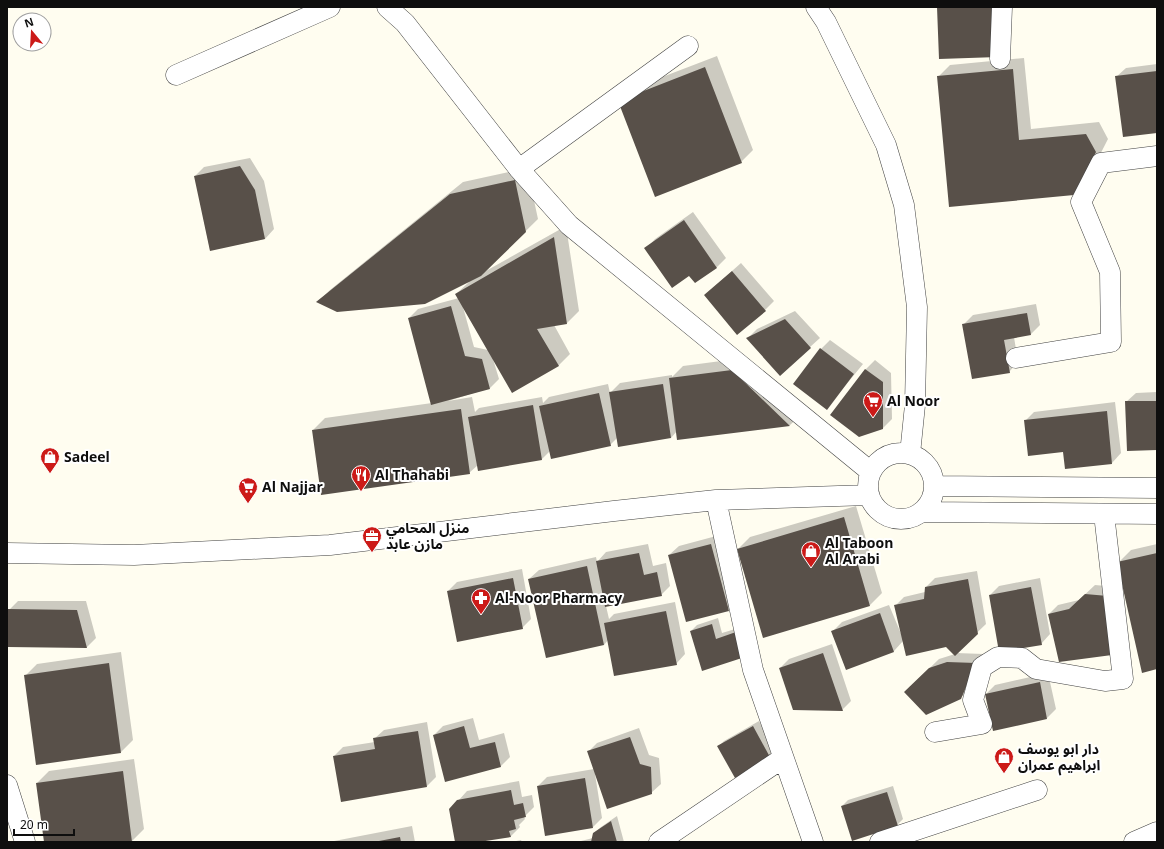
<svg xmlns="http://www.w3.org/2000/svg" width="1164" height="849" viewBox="0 0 1164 849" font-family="Georgia,'Noto Sans Arabic',serif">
	<rect width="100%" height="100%" fill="#fffdf0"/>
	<path fill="#0003" fill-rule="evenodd" d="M 717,56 L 753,150 L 741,162 L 631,89 Z
		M 1024,58 L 1031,129 L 1099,122 L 1108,139 L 1086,182 L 1074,194 L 938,77 L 950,65 Z
		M 1157,64 L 1157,132 L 1116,77 L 1126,68 Z
		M 250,158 L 264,181 L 274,229 L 265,239 L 210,250 L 195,176 L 204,167 Z
		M 527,168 L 538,219 L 484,272 L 566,226 L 579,311 L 567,323 L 554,325 L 570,354 L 558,366 L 493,359 L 499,379 L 490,388 L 448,401 L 472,397 L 475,412 L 479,408 L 542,397 L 543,403 L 549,397 L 608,384 L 610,393 L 620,383 L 672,375 L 672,377 L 683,366 L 744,358 L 802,414 L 790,425 L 678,439 L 677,431 L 671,438 L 617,438 L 610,445 L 550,451 L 542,459 L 479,470 L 478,465 L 469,473 L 313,430 L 325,418 L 432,403 L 409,318 L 418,309 L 459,298 L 456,294 L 469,282 L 318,302 L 330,290 L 463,182 ZM 463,307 L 488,350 L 474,347 Z
		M 693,212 L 726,258 L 717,267 L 695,282 L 689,274 L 646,249 L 655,239 Z
		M 741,263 L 774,301 L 765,310 L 705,295 Z
		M 1036,304 L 1040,325 L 1031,334 L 1014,337 L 1018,362 L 1009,372 L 963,325 L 973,315 Z
		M 795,311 L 820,338 L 780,374 L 748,338 L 757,329 Z
		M 830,340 L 863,364 L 827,408 L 821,349 Z
		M 875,360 L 891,373 L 892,419 L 883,428 L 832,414 L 866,369 Z
		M 1157,392 L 1157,449 L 1126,402 L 1136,393 Z
		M 1115,402 L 1121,453 L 1112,463 L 1064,451 L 1025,421 L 1034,412 Z
		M 856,506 L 882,593 L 870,605 L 738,549 L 750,537 Z
		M 720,535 L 738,601 L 729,610 L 669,555 L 679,546 Z
		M 648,544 L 653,566 L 666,563 L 670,586 L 661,595 L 606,606 L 609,619 L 614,614 L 675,602 L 685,654 L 676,664 L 608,640 L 604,645 L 529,579 L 539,570 L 596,557 L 597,562 L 606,552 Z
		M 1157,544 L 1157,668 L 1119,562 L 1131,550 Z
		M 522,569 L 531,619 L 522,628 L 448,591 L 457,582 Z
		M 977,571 L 986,624 L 956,653 L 984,654 L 970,689 L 960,698 L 905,692 L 939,659 L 955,654 L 947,646 L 903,641 L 894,651 L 846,669 L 833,631 L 842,622 L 889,605 L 902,636 L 895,606 L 904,597 L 925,592 L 926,587 L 935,578 Z
		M 1040,578 L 1050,634 L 1041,644 L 990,595 L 999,586 Z
		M 1095,585 L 1117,587 L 1120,645 L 1049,614 L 1058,605 L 1079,600 Z
		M 18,601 L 86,601 L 96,638 L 87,647 L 9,646 L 9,610 Z
		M 718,618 L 722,633 L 742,627 L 703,669 L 691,631 L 697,625 Z
		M 832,644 L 851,701 L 842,710 L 780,668 L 789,659 Z
		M 121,652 L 133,740 L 121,752 L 25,676 L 37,664 Z
		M 1048,673 L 1056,709 L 1047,718 L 994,730 L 986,694 L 995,685 Z
		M 473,718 L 479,740 L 504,733 L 510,757 L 501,766 L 446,781 L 434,735 L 443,726 Z
		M 759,721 L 776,752 L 770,758 L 718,747 L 724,741 Z
		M 427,722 L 436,777 L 427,786 L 342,801 L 334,756 L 343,747 L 375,742 L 374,739 L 384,730 Z
		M 639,728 L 649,755 L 659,758 L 661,784 L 651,793 L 595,774 L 602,818 L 593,827 L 538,786 L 547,777 L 594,769 L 588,752 L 597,743 Z
		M 134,759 L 144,829 L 132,841 L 45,842 L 37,783 L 49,771 Z
		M 519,781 L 522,797 L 532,795 L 534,807 L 524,817 L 525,819 L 519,825 L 520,827 L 511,836 L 473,842 L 456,842 L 458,801 L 467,791 Z
		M 893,786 L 903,819 L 897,825 L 842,806 L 848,800 Z
		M 617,816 L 624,842 L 577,842 L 593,838 L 594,833 L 601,827 Z
		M 412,826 L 415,842 L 329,842 Z
		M 521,840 L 522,842 L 511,842 Z"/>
	<path fill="#585049" d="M 937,7 L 996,7 L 998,57 L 939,59 Z
		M 705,67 L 742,163 L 655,197 L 618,101 Z
		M 1013,69 L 1019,140 L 1086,134 L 1096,152 L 1074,195 L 949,207 L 937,76 Z
		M 1157,71 L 1157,133 L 1123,137 L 1115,76 Z
		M 240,166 L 255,190 L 265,239 L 210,251 L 194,176 Z
		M 515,180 L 526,232 L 481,276 L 425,304 L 337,312 L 316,302 L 450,194 Z
		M 684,220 L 717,268 L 695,283 L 689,276 L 672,288 L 644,248 Z
		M 554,237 L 567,324 L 537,329 L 559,366 L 512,393 L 455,294 Z
		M 732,271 L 766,311 L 737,335 L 704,295 Z
		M 451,306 L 465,356 L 482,359 L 490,389 L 431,405 L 408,318 Z
		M 1027,313 L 1031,335 L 1004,340 L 1010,373 L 972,379 L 962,324 Z
		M 785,319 L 811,348 L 780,376 L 746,338 Z
		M 820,348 L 854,374 L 827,410 L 793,384 Z
		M 865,369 L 883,382 L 883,429 L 859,437 L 830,415 Z
		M 732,370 L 790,426 L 677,440 L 669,378 Z
		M 663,384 L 671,438 L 618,447 L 609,392 Z
		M 599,393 L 611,446 L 551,459 L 539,406 Z
		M 1125,401 L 1157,401 L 1157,450 L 1127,451 Z
		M 533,405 L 542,460 L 478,471 L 468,417 Z
		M 461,409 L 470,474 L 321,495 L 312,430 Z
		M 1107,411 L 1112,464 L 1065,469 L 1063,452 L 1028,456 L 1024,420 Z
		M 844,517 L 870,606 L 763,638 L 737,549 Z
		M 711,544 L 729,611 L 686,622 L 668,555 Z
		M 639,553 L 644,575 L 657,572 L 662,596 L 605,607 L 596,561 Z
		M 1157,553 L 1157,669 L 1142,673 L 1117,562 Z
		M 587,566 L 604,645 L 546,658 L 528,579 Z
		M 513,578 L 523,629 L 457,642 L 447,591 Z
		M 968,579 L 978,634 L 955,656 L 946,647 L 906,656 L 894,605 L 924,599 L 925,587 Z
		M 1031,587 L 1042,645 L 999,652 L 989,595 Z
		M 1085,594 L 1108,596 L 1112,655 L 1059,662 L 1048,614 L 1069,609 Z
		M 8,609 L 77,610 L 87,648 L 8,647 Z
		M 666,611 L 677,665 L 614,676 L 604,623 Z
		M 880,613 L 894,652 L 846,670 L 831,631 Z
		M 712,624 L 716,639 L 736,632 L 745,657 L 702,671 L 690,631 Z
		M 823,653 L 843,711 L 793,710 L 779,668 Z
		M 947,662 L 976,663 L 961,699 L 926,715 L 904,692 L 929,668 Z
		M 109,663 L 121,753 L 36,765 L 24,675 Z
		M 1040,682 L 1047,719 L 993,731 L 985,694 Z
		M 464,726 L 470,748 L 495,742 L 501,767 L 445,782 L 433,735 Z
		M 753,726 L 771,759 L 735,778 L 717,746 Z
		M 418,731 L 427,787 L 341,802 L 333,756 L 375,749 L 373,738 Z
		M 630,737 L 640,764 L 651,767 L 652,794 L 607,809 L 587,751 Z
		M 123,771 L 132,842 L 44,842 L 36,783 Z
		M 585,778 L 593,828 L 545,836 L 537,786 Z
		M 511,790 L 514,805 L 523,803 L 526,817 L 514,820 L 516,829 L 509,831 L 511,837 L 479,842 L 455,842 L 449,809 L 457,800 Z
		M 887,792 L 898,826 L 852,841 L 841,806 Z
		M 611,821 L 617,842 L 591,842 L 593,833 Z
		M 400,837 L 401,842 L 379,842 L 379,841 Z"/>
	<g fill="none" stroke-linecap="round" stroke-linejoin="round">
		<g stroke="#414141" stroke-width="21">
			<path id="minor" d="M 387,7 L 405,23 L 519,169
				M 816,7 L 826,22 L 886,145 L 904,205 L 917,307 L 915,405 L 910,454
				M 688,46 L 519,169 L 569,225 L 871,472
				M 1000,59 L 1002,7
				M 176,75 L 330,7
				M 1016,358 L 1111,342 L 1110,272 L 1081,202 L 1101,163 L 1157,156
				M868 486a33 33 0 1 1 66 0a33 33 0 1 1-66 0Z
				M 934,486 L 1157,488
				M 716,500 L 753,670 L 813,842
				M 921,512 L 1157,514
				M 7,553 L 134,555 L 330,545 L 614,511 L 716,500 L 869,495
				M 935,732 L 982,724 L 973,700 L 982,667 L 998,657 L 1022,658 L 1036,669 L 1105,681 L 1123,679 L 1104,514
				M 7,785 L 25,842
				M 659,842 L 783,758
				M 880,842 L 1037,790
				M 1134,842 L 1157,832"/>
		</g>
		<use href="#minor" stroke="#fff" stroke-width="20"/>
	</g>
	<defs>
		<g id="supermarket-pin" transform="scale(1)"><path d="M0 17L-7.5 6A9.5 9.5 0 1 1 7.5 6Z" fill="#cc1a18" stroke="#fff"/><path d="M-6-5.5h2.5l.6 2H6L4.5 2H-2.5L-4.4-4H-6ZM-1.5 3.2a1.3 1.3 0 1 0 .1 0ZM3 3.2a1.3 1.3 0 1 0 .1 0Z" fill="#fff"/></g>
		<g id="shop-pin" transform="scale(1)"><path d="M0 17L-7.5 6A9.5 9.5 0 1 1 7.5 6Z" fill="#cc1a18" stroke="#fff"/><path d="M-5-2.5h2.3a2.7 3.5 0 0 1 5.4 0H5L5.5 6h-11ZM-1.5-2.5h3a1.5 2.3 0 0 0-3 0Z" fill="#fff"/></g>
		<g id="restaurant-pin" transform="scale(1)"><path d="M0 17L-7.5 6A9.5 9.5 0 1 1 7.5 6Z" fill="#cc1a18" stroke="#fff"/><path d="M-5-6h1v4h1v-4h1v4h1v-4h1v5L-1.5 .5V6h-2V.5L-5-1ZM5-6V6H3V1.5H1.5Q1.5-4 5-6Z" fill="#fff"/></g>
		<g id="office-pin" transform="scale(1)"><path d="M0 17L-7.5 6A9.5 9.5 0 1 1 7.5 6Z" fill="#cc1a18" stroke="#fff"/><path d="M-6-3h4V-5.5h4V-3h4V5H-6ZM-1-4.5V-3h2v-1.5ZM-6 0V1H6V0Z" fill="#fff"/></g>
		<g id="pharmacy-pin" transform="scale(1)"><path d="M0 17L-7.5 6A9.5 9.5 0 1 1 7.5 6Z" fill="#cc1a18" stroke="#fff"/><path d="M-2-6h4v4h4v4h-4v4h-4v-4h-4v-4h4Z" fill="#fff"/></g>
	</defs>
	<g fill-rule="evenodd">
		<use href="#supermarket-pin" x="873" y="401"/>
		<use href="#shop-pin" x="50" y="457"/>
		<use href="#restaurant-pin" x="361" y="475"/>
		<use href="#supermarket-pin" x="248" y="487"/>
		<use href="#office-pin" x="372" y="536"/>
		<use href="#shop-pin" x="811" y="551"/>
		<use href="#pharmacy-pin" x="481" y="598"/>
		<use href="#shop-pin" x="1004" y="757"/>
	</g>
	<g text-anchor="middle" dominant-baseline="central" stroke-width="4" stroke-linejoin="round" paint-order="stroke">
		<g font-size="14" font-weight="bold" fill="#0e0e0e" stroke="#fff" text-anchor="start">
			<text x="887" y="401">Al Noor</text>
			<text x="64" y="457">Sadeel</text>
			<text x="375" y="475">Al Thahabi</text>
			<text x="262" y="487">Al Najjar</text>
			<text x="386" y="528">منزل المحامي<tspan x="386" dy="16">مازن عابد</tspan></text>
			<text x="825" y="543">Al Taboon<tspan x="825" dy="16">Al Arabi</tspan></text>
			<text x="495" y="598">Al-Noor Pharmacy</text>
			<text x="1018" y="749">دار ابو يوسف<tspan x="1018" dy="16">ابراهيم عمران</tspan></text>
		</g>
	</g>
	<rect width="1164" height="849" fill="none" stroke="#0e0e0e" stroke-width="16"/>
	<g transform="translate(32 32) rotate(342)"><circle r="19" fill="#ffffff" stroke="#9f9f9f"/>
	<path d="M0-3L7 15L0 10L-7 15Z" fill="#cc1a18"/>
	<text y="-6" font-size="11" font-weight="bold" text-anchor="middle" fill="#0e0e0e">N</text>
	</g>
	<path d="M14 829v6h60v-6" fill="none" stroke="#0e0e0e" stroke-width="2"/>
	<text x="20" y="829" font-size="12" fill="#0e0e0e" stroke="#ffffff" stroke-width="3" paint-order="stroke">20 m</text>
</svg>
